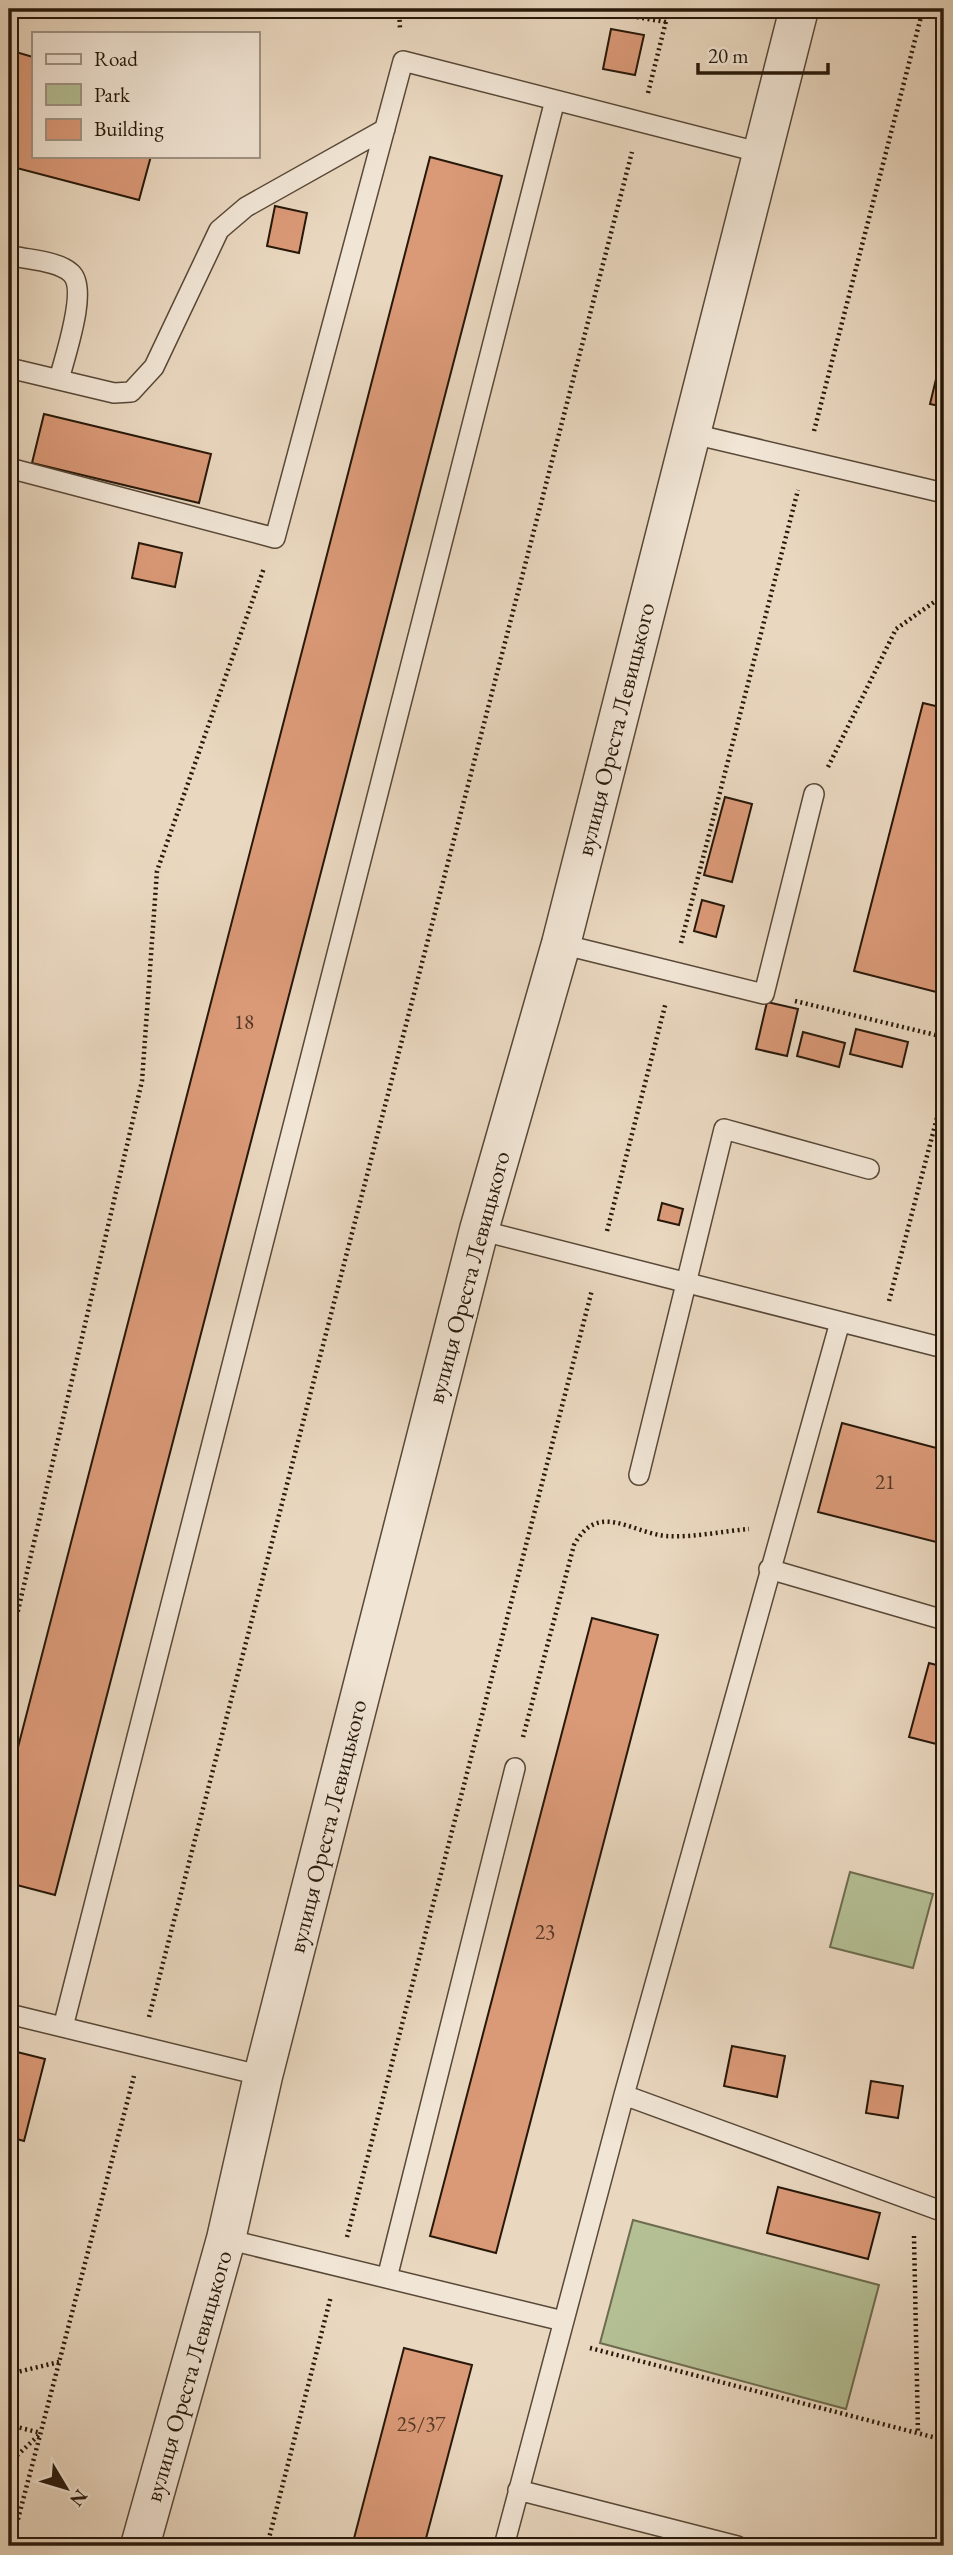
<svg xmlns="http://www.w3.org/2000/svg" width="953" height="2555" viewBox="0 0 953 2555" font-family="'EB Garamond',serif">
	<rect width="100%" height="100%" fill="#e9d7bf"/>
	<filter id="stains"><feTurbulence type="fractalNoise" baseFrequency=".00286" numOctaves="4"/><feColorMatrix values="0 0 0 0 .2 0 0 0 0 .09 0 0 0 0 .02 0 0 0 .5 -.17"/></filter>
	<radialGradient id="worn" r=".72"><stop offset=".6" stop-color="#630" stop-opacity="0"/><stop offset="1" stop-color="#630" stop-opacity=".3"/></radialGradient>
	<path fill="#b4bf94" stroke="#6e6c4f" stroke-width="2" d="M 850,1872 L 933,1894 L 913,1968 L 830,1947 Z
		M 633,2220 L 879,2285 L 846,2409 L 600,2343 Z"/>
	<path fill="#da9977" stroke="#27180a" stroke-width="2" d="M 9,9 L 16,9 L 9,35 Z
		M 611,29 L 644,35 L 635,75 L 603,69 Z
		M 9,50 L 33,57 L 33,156 L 151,156 L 139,200 L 9,166 Z
		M 430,157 L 502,176 L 55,1895 L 9,1883 L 9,1782 Z
		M 275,206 L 307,213 L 299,253 L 267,246 Z
		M 944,346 L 944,407 L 930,404 Z
		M 44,414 L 211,454 L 199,503 L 32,463 Z
		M 139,543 L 182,553 L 175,587 L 132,578 Z
		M 923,703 L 944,708 L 944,994 L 854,971 Z
		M 725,797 L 752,804 L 732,882 L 704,875 Z
		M 702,900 L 724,906 L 716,937 L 694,931 Z
		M 767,1002 L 798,1009 L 787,1056 L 756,1049 Z
		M 856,1029 L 908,1042 L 902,1067 L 850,1054 Z
		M 803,1032 L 845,1043 L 839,1067 L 797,1056 Z
		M 662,1203 L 683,1209 L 679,1225 L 658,1220 Z
		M 842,1423 L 944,1450 L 944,1544 L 818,1512 Z
		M 592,1618 L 658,1635 L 496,2253 L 430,2236 Z
		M 929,1663 L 944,1667 L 944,1746 L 909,1737 Z
		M 732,2046 L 785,2056 L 777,2097 L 724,2086 Z
		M 9,2050 L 45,2059 L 24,2141 L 9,2137 Z
		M 871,2081 L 903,2086 L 898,2118 L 866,2113 Z
		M 778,2187 L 880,2213 L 868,2259 L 767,2233 Z
		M 404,2348 L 472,2365 L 424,2546 L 352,2546 Z"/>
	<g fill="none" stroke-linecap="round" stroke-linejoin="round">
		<g stroke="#584837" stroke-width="22">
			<path id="service" d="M 18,257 C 33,260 59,262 71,273 C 89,289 64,358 59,380
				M 9,368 L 114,393 L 131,392 L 154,367 L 219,230 L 246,207 L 385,129
				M 689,433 L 944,493
				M 9,468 L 275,538 L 403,61 L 762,153
				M 561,944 L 764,994 L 814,794
				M 479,1230 L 944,1348
				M 639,1475 L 724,1129 L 869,1169
				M 769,1569 L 944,1620
				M 9,2014 L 263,2076
				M 63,2027 L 555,100
				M 624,2095 L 944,2212
				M 226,2239 L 563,2321
				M 387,2278 L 515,1768
				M 518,2490 L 737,2546
				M 504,2546 L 624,2095 L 840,1322"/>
		</g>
		<g stroke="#584837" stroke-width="41">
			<path id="minor" d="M 140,2546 L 226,2239 L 263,2076 L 479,1230 L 561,944 L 799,9"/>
		</g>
		<path stroke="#27180a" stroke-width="4.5" stroke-dasharray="2 3.5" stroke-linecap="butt" d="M 399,9 L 400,29
			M 588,9 L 666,22
			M 648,93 L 669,9
			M 814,431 L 923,9
			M 828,767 L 896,629 L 944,595
			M 681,943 L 798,490
			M 795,1001 L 944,1037
			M 607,1231 L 666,1002
			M 889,1301 L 944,1091
			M 9,1649 L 142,1081 L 157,871 L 264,568
			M 523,1737 L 574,1545 C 598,1501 629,1532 666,1536 C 692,1538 723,1531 749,1529
			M 149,2017 L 632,152
			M 914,2236 L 918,2433
			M 347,2237 L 592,1290
			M 590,2348 L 944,2440
			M 9,2374 L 59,2362
			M 9,2425 L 41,2433
			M 9,2463 L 40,2434
			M 11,2546 L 134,2076
			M 267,2546 L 331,2296"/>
		<use href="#service" stroke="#f1e5d5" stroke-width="19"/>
		<use href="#minor" stroke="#f1e5d5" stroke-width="38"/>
	</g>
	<g text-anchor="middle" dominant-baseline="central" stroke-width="6" stroke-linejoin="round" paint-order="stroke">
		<g font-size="21" fill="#543825">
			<text x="244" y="1021">18</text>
			<text x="885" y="1481">21</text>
			<text x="545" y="1931">23</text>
			<text x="421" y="2423">25/37</text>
		</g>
		<g font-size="24" fill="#27180a" stroke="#f1e5d5">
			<text transform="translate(615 729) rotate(-76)">вулиця Ореста Левицького</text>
			<text transform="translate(468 1277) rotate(-75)">вулиця Ореста Левицького</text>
			<text transform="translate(327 1826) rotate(-76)">вулиця Ореста Левицького</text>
			<text transform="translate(188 2376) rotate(-74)">вулиця Ореста Левицького</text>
		</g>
	</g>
	<rect width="953" height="2555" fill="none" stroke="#e9d7bf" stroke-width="35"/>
	<rect x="10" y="10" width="932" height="2534" fill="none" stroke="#27180a" stroke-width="3.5"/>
	<rect x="18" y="18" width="918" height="2520" fill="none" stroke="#27180a" stroke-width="2"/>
	<rect x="32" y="32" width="228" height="126" fill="#f1e5d5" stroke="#a09384" stroke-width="2"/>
	<rect x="46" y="54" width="35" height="10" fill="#f1e5d5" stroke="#a09384" stroke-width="2"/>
	<text x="94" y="66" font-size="21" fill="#27180a">Road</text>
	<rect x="46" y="84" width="35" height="21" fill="#b4bf94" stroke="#a09384" stroke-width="2"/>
	<text x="94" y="102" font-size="21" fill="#27180a">Park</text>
	<rect x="46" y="119" width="35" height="21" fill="#da9977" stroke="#a09384" stroke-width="2"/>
	<text x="94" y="136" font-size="21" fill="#27180a">Building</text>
	<g transform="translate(66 2488) rotate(128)" stroke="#f1e5d5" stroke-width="5" paint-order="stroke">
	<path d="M0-5L12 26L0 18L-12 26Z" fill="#27180a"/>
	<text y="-10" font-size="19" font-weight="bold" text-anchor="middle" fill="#27180a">N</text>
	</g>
	<path d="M698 63v10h130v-10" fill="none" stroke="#27180a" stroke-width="3.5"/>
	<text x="708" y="63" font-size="21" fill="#27180a" stroke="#f1e5d5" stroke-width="5" paint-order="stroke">20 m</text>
	<rect width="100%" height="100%" filter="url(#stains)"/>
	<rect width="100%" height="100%" fill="url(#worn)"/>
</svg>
